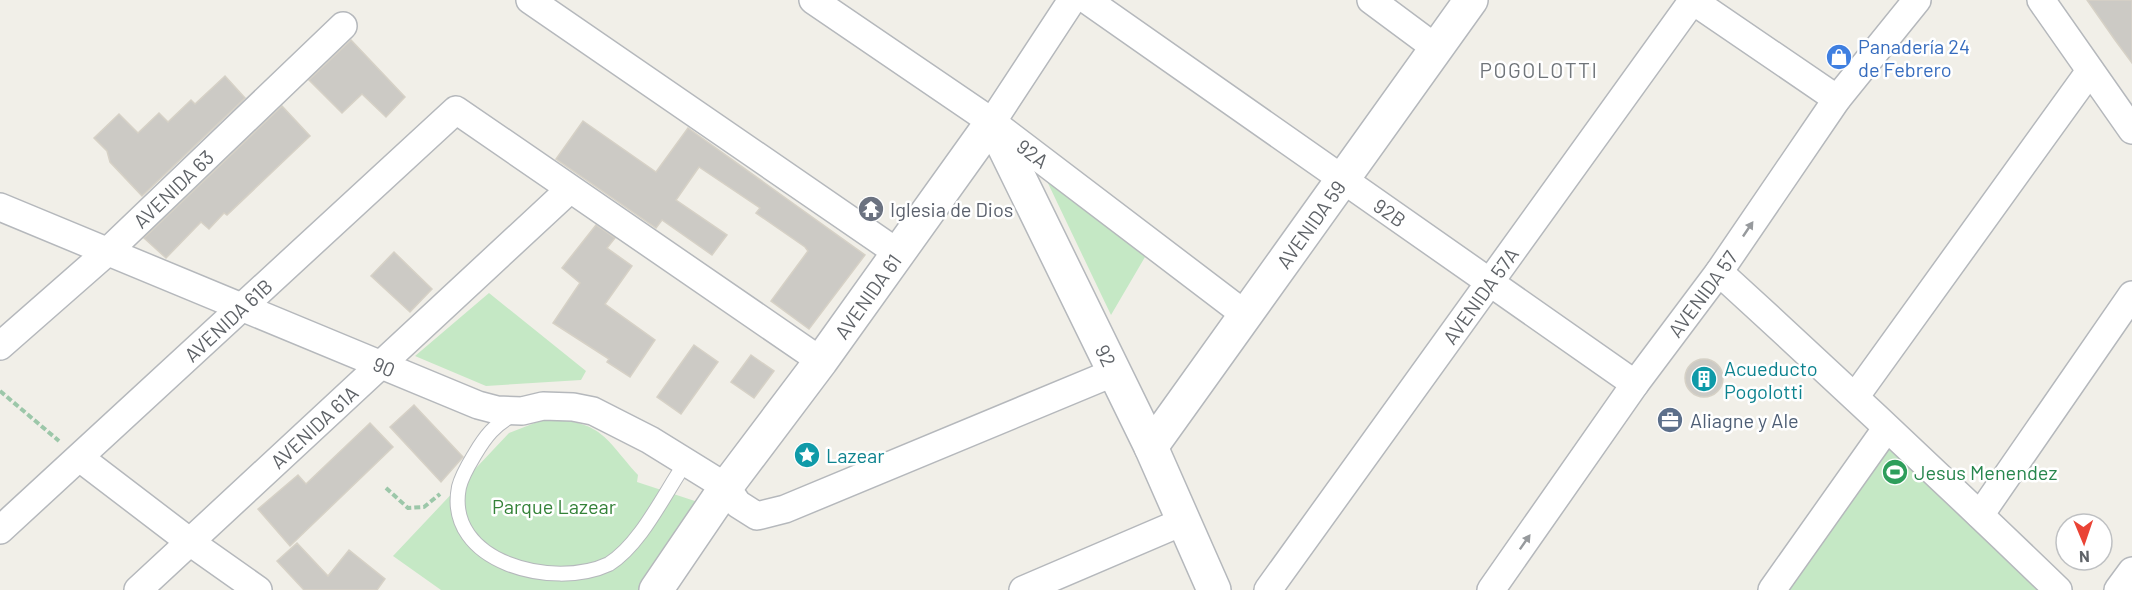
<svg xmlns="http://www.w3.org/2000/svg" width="2132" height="590" viewBox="0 0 2132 590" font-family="Barlow,sans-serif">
	<rect width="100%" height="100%" fill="#f1efe8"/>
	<path fill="#c5e8c5" d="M 1045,177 L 1145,257 L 1111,315 Z
		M 489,293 L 586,371 L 581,380 L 486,386 L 415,356 Z
		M 545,419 C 602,421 604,437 638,475 L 637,482 L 707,505 L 640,590 L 441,590 L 393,556 L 509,433 Z
		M 1886,429 L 2058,590 L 1772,590 Z"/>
	<path fill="#cccac5" stroke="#d6d1c6" stroke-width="1.5" d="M 2087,0 L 2132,0 L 2132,63 L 2115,40 Z
		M 351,40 L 405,97 L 386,117 L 362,94 L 342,113 L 309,80 Z
		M 225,76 L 245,98 L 142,196 L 110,162 L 107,151 L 94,138 L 119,114 L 138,133 L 159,113 L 168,122 L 191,100 L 195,104 Z
		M 282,106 L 310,136 L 227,215 L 224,213 L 209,229 L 201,222 L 166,258 L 144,238 Z
		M 583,121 L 656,172 L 688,128 L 865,255 L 809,329 L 771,301 L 808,251 L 805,247 L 756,213 L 760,208 L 699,167 L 676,200 L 727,235 L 712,255 L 662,220 L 656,228 L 556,159 Z
		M 596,225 L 615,238 L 607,248 L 632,266 L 605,304 L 655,340 L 630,377 L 607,362 L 609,359 L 553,323 L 580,283 L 562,268 Z
		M 394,252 L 432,289 L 410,312 L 371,276 Z
		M 694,345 L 718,362 L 681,414 L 657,397 Z
		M 751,355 L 774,371 L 754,398 L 731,382 Z
		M1685 378a19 19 0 1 1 38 0a19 19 0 1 1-38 0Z
		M 414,405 L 463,457 L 441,482 L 390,427 Z
		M 370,423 L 393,447 L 290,546 L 258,509 L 298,475 L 306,484 Z
		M 297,543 L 328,576 L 349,550 L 385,579 L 377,590 L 304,590 L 277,561 Z"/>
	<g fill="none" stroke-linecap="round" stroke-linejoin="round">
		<g stroke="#b5b8bc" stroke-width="16">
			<path id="service" d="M 513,415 C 495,424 485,437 475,454 C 469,464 462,475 459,487 C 444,563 554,590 609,564 C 641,544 664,494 686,462"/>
		</g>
		<g stroke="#b5b8bc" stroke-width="30">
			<g id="minor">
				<path d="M 530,0 L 898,253"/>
				<path id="s1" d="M 813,0 L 992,122 L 1247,316"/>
				<path id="s2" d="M 1087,0 L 1635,384"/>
				<path d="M 1371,0 L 1437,49"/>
				<path d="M 1692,0 L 1837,99"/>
				<path d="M 2041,0 L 2132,130"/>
				<path d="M 992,122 L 1072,0"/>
				<path id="s3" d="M 0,207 L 478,405 L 497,410 L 522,411 L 543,406 L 573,407 L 593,411 L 650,440 L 726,487 L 738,504 L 757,516 L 785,509 L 1115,372"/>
				<path d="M 1719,272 C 1833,376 1946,482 2058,590"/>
				<path id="s4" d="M 0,346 L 106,253 L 343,26"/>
				<path d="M 1855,397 L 2090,71"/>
				<path d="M 80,458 L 190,542 L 258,590"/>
				<path d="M 1980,515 L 2132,295"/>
				<path id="s5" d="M 0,530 L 456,110 L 821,361"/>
				<path id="s6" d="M 138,590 L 569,190"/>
				<path d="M 1023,590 L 1182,522"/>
				<path id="s7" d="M 1268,590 L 1693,0"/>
				<path id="s8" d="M 1491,590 L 1635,384 L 1719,272 L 1837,99 L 1917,0"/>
				<path d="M 1772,590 L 1886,429"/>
				<path d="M 2118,590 L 2132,571"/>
			</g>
		</g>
		<g stroke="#b5b8bc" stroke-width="36">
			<g id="tertiary">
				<path id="s9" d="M 1151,447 L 1471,0"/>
				<path id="s10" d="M 656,590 L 726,487 L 821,361 L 992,122 L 1151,447 L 1214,590"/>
			</g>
		</g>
		<path stroke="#9cc7a9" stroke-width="4" stroke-dasharray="6 3" stroke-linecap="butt" d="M 0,391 L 59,441
			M 386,488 L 408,508 L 424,507 L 440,494"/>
		<use href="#service" stroke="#fff" stroke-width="14"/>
		<use href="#minor" stroke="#fff" stroke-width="27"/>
		<use href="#tertiary" stroke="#fff" stroke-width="33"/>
	</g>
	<defs><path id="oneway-solid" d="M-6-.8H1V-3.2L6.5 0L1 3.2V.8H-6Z" transform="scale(1.5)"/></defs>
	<g fill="#979a9d">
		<use href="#oneway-solid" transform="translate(1748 229) rotate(-56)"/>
		<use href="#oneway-solid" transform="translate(1525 542) rotate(-55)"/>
	</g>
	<defs>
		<g id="shop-disc" transform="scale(1.35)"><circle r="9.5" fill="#3f7fe0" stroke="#fff"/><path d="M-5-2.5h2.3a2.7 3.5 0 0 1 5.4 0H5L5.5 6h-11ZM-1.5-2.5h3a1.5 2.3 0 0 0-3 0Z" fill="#fff"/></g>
		<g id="temple-disc" transform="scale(1.35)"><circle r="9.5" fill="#6b7280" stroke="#fff"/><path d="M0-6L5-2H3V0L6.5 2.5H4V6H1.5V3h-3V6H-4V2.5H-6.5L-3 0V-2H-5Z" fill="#fff"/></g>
		<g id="building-disc" transform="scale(1.35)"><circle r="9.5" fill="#0f9aa8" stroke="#fff"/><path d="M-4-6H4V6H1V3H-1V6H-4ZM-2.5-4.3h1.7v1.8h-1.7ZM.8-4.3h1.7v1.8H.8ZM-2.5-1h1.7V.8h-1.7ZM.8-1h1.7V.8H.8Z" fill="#fff"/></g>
		<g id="office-disc" transform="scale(1.35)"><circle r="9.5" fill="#5c6f8a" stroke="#fff"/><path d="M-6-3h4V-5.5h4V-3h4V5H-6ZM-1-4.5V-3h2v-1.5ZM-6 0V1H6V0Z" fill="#fff"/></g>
		<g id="sight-disc" transform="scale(1.35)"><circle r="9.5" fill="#0f9aa8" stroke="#fff"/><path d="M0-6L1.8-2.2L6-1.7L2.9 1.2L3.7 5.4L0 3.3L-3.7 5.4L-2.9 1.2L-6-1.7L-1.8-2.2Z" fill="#fff"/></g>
		<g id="stadium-disc" transform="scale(1.35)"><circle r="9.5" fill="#2e9e5b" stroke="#fff"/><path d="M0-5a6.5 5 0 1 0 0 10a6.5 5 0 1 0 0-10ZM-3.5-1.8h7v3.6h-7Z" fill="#fff"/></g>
	</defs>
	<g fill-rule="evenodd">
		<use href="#shop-disc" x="1839" y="57"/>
		<use href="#temple-disc" x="871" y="209"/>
		<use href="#building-disc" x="1704" y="379"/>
		<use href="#office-disc" x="1670" y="420"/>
		<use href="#sight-disc" x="807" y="455"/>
		<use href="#stadium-disc" x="1895" y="472"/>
	</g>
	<g text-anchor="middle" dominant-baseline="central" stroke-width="5" stroke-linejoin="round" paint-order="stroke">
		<g font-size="20" fill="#366cbe" stroke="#fff" text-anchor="start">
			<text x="1858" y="46">Panadería 24<tspan x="1858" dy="23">de Febrero</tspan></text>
		</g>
		<g font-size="20" fill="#5f6368" stroke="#fff">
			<text stroke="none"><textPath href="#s1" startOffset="268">92A</textPath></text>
			<text stroke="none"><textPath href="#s4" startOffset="234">AVENIDA 63</textPath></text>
			<text stroke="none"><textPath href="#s2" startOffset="370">92B</textPath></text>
			<text stroke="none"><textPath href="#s9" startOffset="274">AVENIDA 59</textPath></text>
			<text stroke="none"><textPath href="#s8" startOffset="364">AVENIDA 57</textPath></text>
			<text stroke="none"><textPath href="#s7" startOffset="363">AVENIDA 57A</textPath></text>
			<text stroke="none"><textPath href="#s10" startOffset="362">AVENIDA 61</textPath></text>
			<text stroke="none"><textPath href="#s5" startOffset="310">AVENIDA 61B</textPath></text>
			<text stroke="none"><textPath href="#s10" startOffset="836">92</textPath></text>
			<text stroke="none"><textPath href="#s3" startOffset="416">90</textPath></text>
			<text stroke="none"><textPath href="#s6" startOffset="240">AVENIDA 61A</textPath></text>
		</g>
		<g font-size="20" fill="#5b616d" stroke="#fff" text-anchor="start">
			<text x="890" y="209">Iglesia de Dios</text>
		</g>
		<g font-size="20" fill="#0d838f" stroke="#fff" text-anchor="start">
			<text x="1724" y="368">Acueducto<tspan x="1724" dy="23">Pogolotti</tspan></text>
			<text x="826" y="455">Lazear</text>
		</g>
		<g font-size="20" fill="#4e5e75" stroke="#fff" text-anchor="start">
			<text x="1690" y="420">Aliagne y Ale</text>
		</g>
		<g font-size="20" fill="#27864d" stroke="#fff" text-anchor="start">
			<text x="1914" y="472">Jesus Menendez</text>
		</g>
		<g font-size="20" fill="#348238" stroke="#fff">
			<text x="554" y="506">Parque Lazear</text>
		</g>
		<g font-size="21" letter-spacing="1.5" fill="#70757a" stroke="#fff">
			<text x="1539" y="69">POGOLOTTI</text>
		</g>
	</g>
	<g transform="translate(2084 542) rotate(178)"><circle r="28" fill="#ffffff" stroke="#bfc1c3" stroke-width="1.5"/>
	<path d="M0-4.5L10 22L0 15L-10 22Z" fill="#ea4335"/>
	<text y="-9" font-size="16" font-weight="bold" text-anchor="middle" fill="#5f6368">N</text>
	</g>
</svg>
